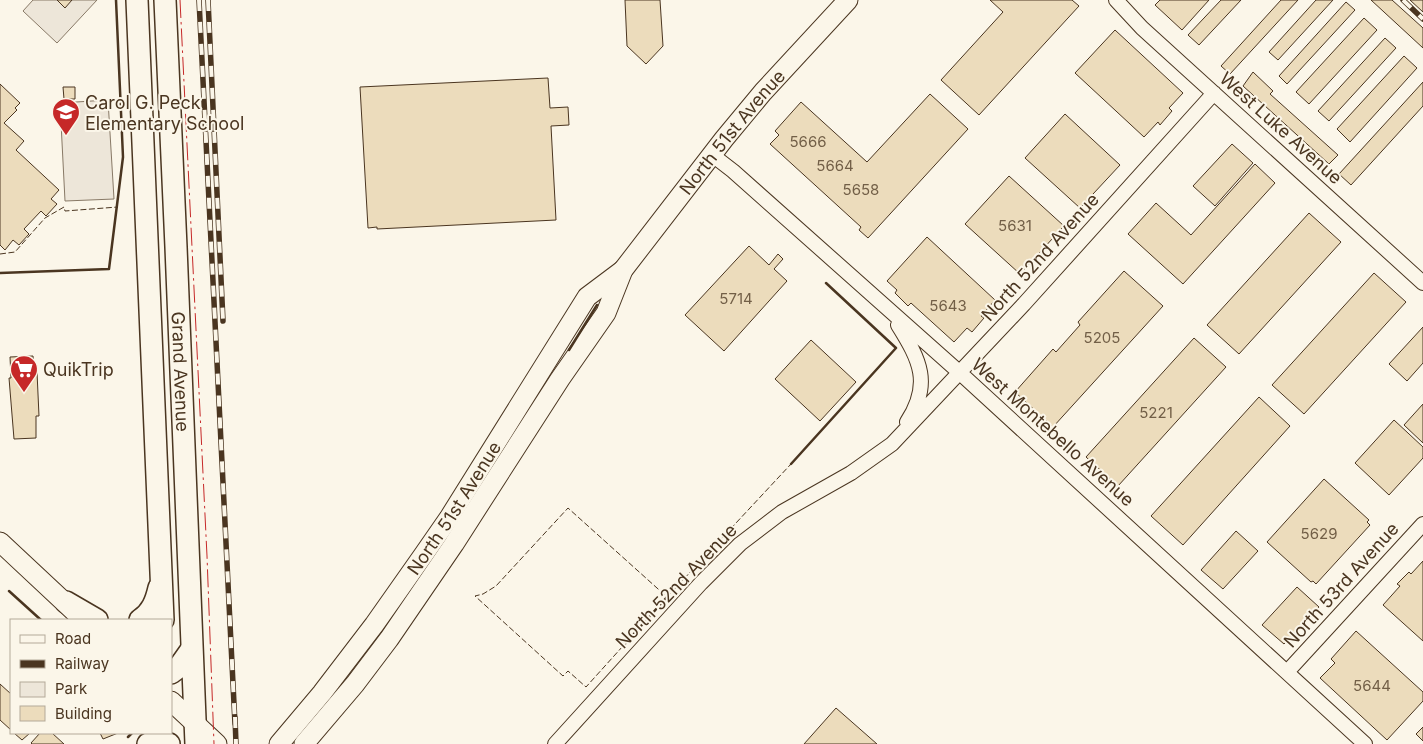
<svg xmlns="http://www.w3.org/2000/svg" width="1423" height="744" viewBox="0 0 1423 744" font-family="Inter,sans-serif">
	<rect width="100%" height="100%" fill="#fbf6e9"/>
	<path fill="#ede6d9" stroke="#887966" d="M 33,0 L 97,0 L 57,43 L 23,11 Z
		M 108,100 L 114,199 L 65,201 L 60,103 Z"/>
	<path fill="#ecdcbc" stroke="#4a3520" d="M 57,0 L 72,0 L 65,8 Z
		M 625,0 L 660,0 L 663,46 L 646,64 L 627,46 Z
		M 990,0 L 1072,0 L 1079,6 L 979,115 L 941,80 L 1003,12 Z
		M 1160,0 L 1209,0 L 1182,30 L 1155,5 Z
		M 1221,0 L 1241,0 L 1199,45 L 1188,35 Z
		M 1281,0 L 1298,0 L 1230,74 L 1221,66 Z
		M 1316,0 L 1333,0 L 1278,60 L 1269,52 Z
		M 1371,0 L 1392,0 L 1423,28 L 1423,48 Z
		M 1410,0 L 1423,0 L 1423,12 Z
		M 1346,2 L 1355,10 L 1287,84 L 1279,76 Z
		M 1364,18 L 1377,30 L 1309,104 L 1296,92 Z
		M 1115,30 L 1183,93 L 1169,108 L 1172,111 L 1160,125 L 1158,122 L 1144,137 L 1075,73 Z
		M 1385,38 L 1396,48 L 1329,121 L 1318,111 Z
		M 1404,56 L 1417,68 L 1350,142 L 1337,129 Z
		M 1253,72 L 1273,91 L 1270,94 L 1338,155 L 1329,164 L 1243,86 Z
		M 548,78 L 550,108 L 568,107 L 569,125 L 551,126 L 556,220 L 377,229 L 377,227 L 368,228 L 360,87 Z
		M 1423,82 L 1423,106 L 1351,185 L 1339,174 Z
		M 0,84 L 20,103 L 15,108 L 17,110 L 4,123 L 24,141 L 16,150 L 59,190 L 51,199 L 57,204 L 46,216 L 41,211 L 24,229 L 29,234 L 19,245 L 13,240 L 5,250 L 0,245 Z
		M 63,87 L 75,87 L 75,99 L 64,99 Z
		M 930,94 L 968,129 L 868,238 L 859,230 L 861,227 L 770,144 L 779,135 L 775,131 L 801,102 L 867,162 Z
		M 1065,114 L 1120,165 L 1080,208 L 1025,158 Z
		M 1232,144 L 1253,163 L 1215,206 L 1193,186 Z
		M 1255,164 L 1275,183 L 1183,284 L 1128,234 L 1156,203 L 1191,235 Z
		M 1009,176 L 1064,226 L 1020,274 L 965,224 Z
		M 1309,213 L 1341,242 L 1239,354 L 1207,325 Z
		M 927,237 L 995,300 L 981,316 L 984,318 L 972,332 L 967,328 L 954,342 L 911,303 L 908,306 L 895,293 L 897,290 L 887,281 Z
		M 749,246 L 769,265 L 778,254 L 783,259 L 774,269 L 787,281 L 724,351 L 685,315 Z
		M 1124,271 L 1163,306 L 1053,427 L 1015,392 L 1053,349 L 1056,352 L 1080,325 L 1078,322 Z
		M 1374,273 L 1406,302 L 1304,414 L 1272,385 Z
		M 1423,327 L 1423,363 L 1407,381 L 1389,364 Z
		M 1194,338 L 1226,367 L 1118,486 L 1086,457 Z
		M 811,340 L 856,382 L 820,421 L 775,379 Z
		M 33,356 L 34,372 L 37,372 L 39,416 L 36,416 L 36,438 L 14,439 L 9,378 L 11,378 L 10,357 Z
		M 1259,397 L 1290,426 L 1183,545 L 1151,516 Z
		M 1423,404 L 1423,443 L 1404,425 Z
		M 1394,420 L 1423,447 L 1423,458 L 1389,495 L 1355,463 Z
		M 1324,479 L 1369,520 L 1367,522 L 1370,525 L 1316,584 L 1313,581 L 1311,582 L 1267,542 Z
		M 1236,531 L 1258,551 L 1223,589 L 1201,570 Z
		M 1423,561 L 1423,641 L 1383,605 L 1400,586 L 1397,584 L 1409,572 L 1411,574 Z
		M 1297,587 L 1319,607 L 1284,644 L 1262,625 Z
		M 1356,631 L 1423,692 L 1423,701 L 1387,740 L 1320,678 L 1335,663 L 1331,659 Z
		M 0,684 L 11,694 L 11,730 L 0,720 Z
		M 836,708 L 877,744 L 804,744 Z
		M 1423,727 L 1423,741 L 1416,734 Z
		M 14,733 L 30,733 L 22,740 Z
		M 40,733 L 52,733 L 64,744 L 32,744 L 31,743 Z
		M 100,733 L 118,733 L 103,739 Z"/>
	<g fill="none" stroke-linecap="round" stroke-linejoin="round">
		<g stroke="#4a3520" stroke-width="16">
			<path id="minor" d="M 1116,0 L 1142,28 L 1423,283
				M 711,154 L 733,171 L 959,372 L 1365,744
				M 898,325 C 920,360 932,384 907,422
				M 1287,672 L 1423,524
				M 555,744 L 701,583 L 740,544 L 782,512 L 851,473 L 892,444 L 1024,304 L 1214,93"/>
		</g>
		<g stroke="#4a3520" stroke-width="21">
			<g id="major">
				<path d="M 0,542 L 76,613"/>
				<path d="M 171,701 L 217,744"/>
				<path id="s1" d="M 279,744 L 322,693 L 374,625 L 424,554 L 449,518 L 587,297 L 623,270"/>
				<path id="s2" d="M 304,744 L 355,684 L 389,639 L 454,544 L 560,379 L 606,313 L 623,270 L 724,139 L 763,92 L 848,0"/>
			</g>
		</g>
		<g stroke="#4a3520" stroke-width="24">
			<g id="highway">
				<path d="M 137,0 L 163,620"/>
				<path id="s3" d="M 165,0 L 176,247 L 196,744"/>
				<path d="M 66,602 L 97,620"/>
				<path d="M 140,620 C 152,612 156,601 159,588"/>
				<path d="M 171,673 L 179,667 L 191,650"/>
				<path d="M 148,744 L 157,741 L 169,744"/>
			</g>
		</g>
		<use href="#minor" stroke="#fbf6e9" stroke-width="14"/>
		<use href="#major" stroke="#fbf6e9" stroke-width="19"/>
		<use href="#highway" stroke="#fbf6e9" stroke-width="21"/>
		<g stroke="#4a3520" stroke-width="5.5">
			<path id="rail" d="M 199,0 L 235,724
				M 208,0 L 223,321
				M 1403,0 L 1423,19
				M 235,717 L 236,744"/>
		</g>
		<use href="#rail" stroke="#fbf6e9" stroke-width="4" stroke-dasharray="11" stroke-linecap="butt"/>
		<path stroke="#4a3520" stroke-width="1" stroke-dasharray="6 2.5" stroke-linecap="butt" d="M 0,254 L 15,252 L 45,218 L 64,207 L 65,211 L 118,207
			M 623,646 L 586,687 L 568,671 L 563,676 L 475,596 L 483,594 L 496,586 L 568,508 L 667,597 L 791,464"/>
		<path stroke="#4a3520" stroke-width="2.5" d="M 0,273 L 109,269 L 123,157 L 116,0
			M 569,350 L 597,305
			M 791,464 L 896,348 L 826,283
			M 9,591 L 41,620
			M 623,646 L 667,597
			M 128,737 L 132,733"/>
		<path stroke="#c62828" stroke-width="1" stroke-dasharray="18 4 2.5 4" stroke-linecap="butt" d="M 180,0 L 207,556 L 214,744"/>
	</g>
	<defs>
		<g id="school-pin" transform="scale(1.4375)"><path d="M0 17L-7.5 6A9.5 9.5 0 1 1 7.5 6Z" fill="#c62828" stroke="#fbf6e9"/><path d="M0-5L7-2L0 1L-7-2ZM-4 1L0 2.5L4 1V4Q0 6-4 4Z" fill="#fff"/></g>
		<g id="supermarket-pin" transform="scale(1.4375)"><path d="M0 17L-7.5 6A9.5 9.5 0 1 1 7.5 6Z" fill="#c62828" stroke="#fbf6e9"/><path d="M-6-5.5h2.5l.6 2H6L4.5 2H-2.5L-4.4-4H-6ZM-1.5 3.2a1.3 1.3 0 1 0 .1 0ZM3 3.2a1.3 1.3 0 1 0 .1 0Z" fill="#fff"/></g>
	</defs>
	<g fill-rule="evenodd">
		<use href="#school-pin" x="66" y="112"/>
		<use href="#supermarket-pin" x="24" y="369"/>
	</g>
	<g text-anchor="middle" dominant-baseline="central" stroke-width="4" stroke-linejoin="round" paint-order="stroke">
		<g font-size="15" fill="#725f47">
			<text x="808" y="141">5666</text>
			<text x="835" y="165">5664</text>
			<text x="861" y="189">5658</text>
			<text x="1015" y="225">5631</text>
			<text x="736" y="298">5714</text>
			<text x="948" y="305">5643</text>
			<text x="1102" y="337">5205</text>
			<text x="1156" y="412">5221</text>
			<text x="1319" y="533">5629</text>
			<text x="1372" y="685">5644</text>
		</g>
		<g font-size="18" fill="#4a3520" stroke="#fbf6e9" text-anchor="start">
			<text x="85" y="102">Carol G. Peck<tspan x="85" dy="21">Elementary School</tspan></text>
			<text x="43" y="369">QuikTrip</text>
		</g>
		<g font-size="18" fill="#4a3520" stroke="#fbf6e9">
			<text transform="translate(1281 128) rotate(42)">West Luke Avenue</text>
			<text stroke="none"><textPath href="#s2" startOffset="749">North 51st Avenue</textPath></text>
			<text transform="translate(1040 257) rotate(-48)">North 52nd Avenue</text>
			<text stroke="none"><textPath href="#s3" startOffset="372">Grand Avenue</textPath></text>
			<text transform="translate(1053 432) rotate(42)">West Montebello Avenue</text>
			<text stroke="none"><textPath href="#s1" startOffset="294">North 51st Avenue</textPath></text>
			<text transform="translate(1341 585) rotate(-48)">North 53rd Avenue</text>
			<text transform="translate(676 586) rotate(-46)">North 52nd Avenue</text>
		</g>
	</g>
	<rect x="10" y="619" width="162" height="115" fill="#fbf6e9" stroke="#b4a999"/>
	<rect x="20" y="635" width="25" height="8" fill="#fbf6e9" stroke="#b4a999"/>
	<text x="55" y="644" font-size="15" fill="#4a3520">Road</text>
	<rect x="20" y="660" width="25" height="8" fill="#4a3520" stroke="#b4a999"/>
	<text x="55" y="669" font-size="15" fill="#4a3520">Railway</text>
	<rect x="20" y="682" width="25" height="15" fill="#ede6d9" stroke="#b4a999"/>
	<text x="55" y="694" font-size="15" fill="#4a3520">Park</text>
	<rect x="20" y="706" width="25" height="15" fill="#ecdcbc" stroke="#b4a999"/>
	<text x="55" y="719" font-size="15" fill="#4a3520">Building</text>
</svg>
